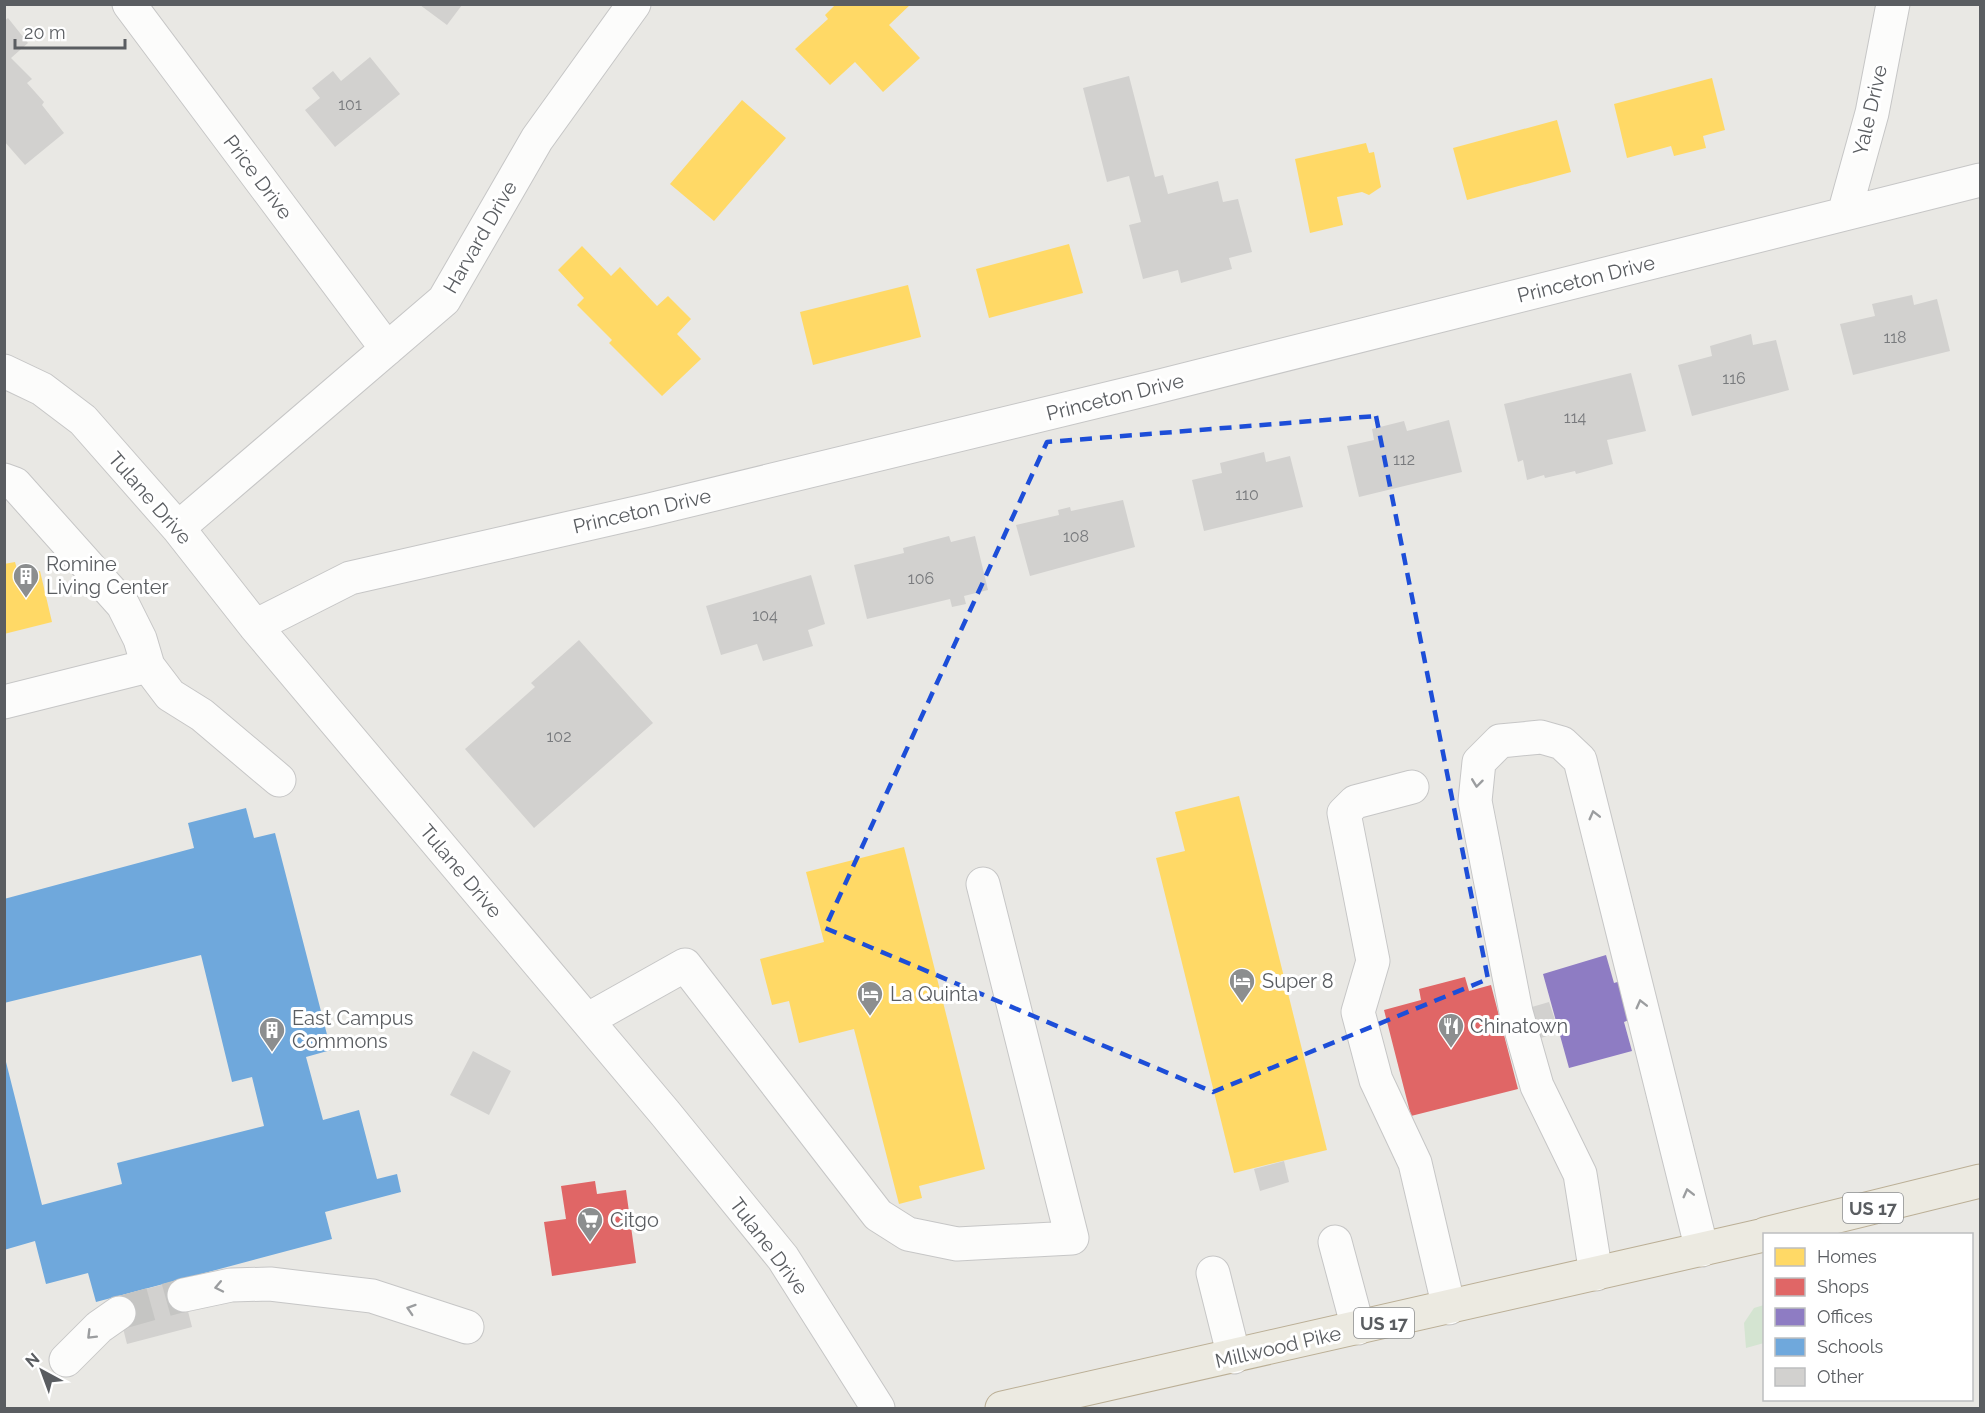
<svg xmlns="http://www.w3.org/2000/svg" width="1985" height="1413" viewBox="0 0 1985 1413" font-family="Raleway,sans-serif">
	<rect width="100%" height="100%" fill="#e9e8e4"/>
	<path fill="#d4e4d1" d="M 1764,1305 L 1764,1343 L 1746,1348 L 1744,1323 L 1754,1308 Z"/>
	<path fill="#ffd966" d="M 836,4 L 911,4 L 889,25 L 920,58 L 883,92 L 855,62 L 830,85 L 795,49 L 828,19 L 825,15 Z
		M 1712,78 L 1725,130 L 1703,136 L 1706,148 L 1674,156 L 1671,146 L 1627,158 L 1614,104 Z
		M 742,100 L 786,138 L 714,221 L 670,184 Z
		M 1557,120 L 1571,172 L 1467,200 L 1453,148 Z
		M 1366,143 L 1369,153 L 1374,152 L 1381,187 L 1369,195 L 1362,192 L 1337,197 L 1343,225 L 1310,233 L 1295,159 Z
		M 1069,244 L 1083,293 L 989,318 L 976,269 Z
		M 582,246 L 611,276 L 620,267 L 657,306 L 668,296 L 691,319 L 677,334 L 701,359 L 662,396 L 609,343 L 612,340 L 577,305 L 584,298 L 558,270 Z
		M 908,285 L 921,337 L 813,365 L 800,312 Z
		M 15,562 L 19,576 L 40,571 L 52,622 L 4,634 L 4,564 Z
		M 1239,796 L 1327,1150 L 1234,1173 L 1156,858 L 1185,851 L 1175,812 Z
		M 904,847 L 985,1169 L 919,1186 L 922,1198 L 899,1204 L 854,1029 L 799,1043 L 789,1001 L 772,1005 L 760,959 L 824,942 L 806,872 Z"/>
	<path fill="#e06666" d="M 1465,977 L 1469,991 L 1491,985 L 1518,1089 L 1411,1116 L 1384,1010 L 1421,1000 L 1419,989 Z
		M 595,1181 L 597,1194 L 626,1190 L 636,1263 L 552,1276 L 544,1222 L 566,1219 L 561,1186 Z"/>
	<path fill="#8e7cc3" d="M 1606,955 L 1614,983 L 1624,980 L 1634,1018 L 1624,1022 L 1632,1051 L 1569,1068 L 1543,974 Z"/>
	<path fill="#6fa8dc" d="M 246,808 L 254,838 L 275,833 L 331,1050 L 306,1057 L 323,1120 L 359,1110 L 377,1179 L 397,1174 L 401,1192 L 325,1212 L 332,1239 L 96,1302 L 88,1273 L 46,1284 L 35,1241 L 4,1250 L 4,1054 L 42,1205 L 122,1184 L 117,1163 L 264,1126 L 252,1077 L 232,1082 L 201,955 L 4,1003 L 4,899 L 194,848 L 188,823 Z"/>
	<path fill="#d2d1cf" d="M 420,5 L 462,5 L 447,25 Z
		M 8,18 L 28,43 L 11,58 L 32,79 L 27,83 L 44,102 L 42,105 L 64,133 L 25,165 L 4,141 L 4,21 Z
		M 370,57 L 400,94 L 335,147 L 305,110 L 320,98 L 312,88 L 333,71 L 341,81 Z
		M 1129,76 L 1155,177 L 1163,175 L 1168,194 L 1218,181 L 1223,202 L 1238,199 L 1252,252 L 1229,258 L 1232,269 L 1181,283 L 1178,270 L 1143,279 L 1129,225 L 1141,222 L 1129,176 L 1107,182 L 1083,88 Z
		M 1912,295 L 1914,305 L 1937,299 L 1950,351 L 1853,375 L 1840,324 L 1875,316 L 1872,304 Z
		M 1751,334 L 1753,345 L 1776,340 L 1789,390 L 1692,416 L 1678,365 L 1712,356 L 1710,346 Z
		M 1631,373 L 1646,431 L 1607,440 L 1613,464 L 1576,474 L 1575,471 L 1545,478 L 1544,475 L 1527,480 L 1523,460 L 1518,462 L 1504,404 Z
		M 1449,420 L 1462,472 L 1359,497 L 1347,446 L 1374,440 L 1372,429 L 1404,421 L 1407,431 Z
		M 1264,452 L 1266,462 L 1290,456 L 1303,507 L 1204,531 L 1192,480 L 1222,473 L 1220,463 Z
		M 1123,500 L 1135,547 L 1030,576 L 1016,525 L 1059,515 L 1058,510 L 1070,507 L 1071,511 Z
		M 949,536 L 951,542 L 975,536 L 988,590 L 964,596 L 966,604 L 952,607 L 950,599 L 867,619 L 854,565 L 904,553 L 903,548 Z
		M 811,575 L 825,624 L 808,630 L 813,646 L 763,661 L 757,644 L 721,655 L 706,606 Z
		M 579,640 L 653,723 L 534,828 L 465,749 L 535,687 L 531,683 Z
		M 1549,1002 L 1559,1032 L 1535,1040 L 1525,1009 Z
		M 473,1051 L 511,1071 L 489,1115 L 450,1095 Z
		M 1284,1161 L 1289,1182 L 1260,1191 L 1254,1169 Z
		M 180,1280 L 192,1327 L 127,1344 L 115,1297 Z"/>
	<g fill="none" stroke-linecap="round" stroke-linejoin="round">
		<path stroke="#c5c5c3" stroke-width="33" stroke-dasharray="33 16" stroke-linecap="butt" d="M 119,1313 L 184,1295"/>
		<g stroke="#c6c6c6" stroke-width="35">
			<path id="minor" d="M 129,4 L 387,349
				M 1844,214 L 1872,113 L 1893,4
				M 4,371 L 42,389 L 83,420 L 178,528 L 255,626 L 665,1113 L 783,1258 L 878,1408
				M 4,480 L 15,484 L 123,605 L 140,639 L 148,666 L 170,695 L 202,715 L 279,780
				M 178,528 L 444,300 L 537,139 L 634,4
				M 255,626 L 350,578 L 649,510 L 1152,388 L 1980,180
				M 4,702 L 148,666
				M 1412,787 L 1355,802 L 1344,813 L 1373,961 L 1358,1012 L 1376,1080 L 1415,1163 L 1449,1308
				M 587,1020 L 685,965 L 878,1215 L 908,1234 L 957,1244 L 1072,1238 L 983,884
				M 1335,1242 L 1358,1328
				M 1213,1273 L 1234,1357
				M 1596,1274 L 1580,1174 L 1537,1086 L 1516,1012 L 1475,801 L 1479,762 L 1500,741 L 1541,737 L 1562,743 L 1580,760 L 1702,1250
				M 184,1295 L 231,1285 L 270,1284 L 372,1296 L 467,1327
				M 66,1360 L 99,1327 L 119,1313"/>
		</g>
		<g stroke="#bbaf96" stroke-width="35">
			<path id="highway" d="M 1765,1234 L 1980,1181
				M 1002,1408 L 1764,1235"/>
		</g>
		<use href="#minor" stroke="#fcfcfb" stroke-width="33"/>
		<use href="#highway" stroke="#eceae1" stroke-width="33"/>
	</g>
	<defs><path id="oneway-chevron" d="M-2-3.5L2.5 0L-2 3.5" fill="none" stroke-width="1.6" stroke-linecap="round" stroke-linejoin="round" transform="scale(1.5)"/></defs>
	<g stroke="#9b9d9f">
		<use href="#oneway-chevron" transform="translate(1477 783) rotate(97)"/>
		<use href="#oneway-chevron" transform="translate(1594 815) rotate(-104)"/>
		<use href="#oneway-chevron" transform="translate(1641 1004) rotate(-104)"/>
		<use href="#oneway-chevron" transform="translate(1688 1193) rotate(-104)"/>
		<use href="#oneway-chevron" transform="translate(219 1287) rotate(168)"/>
		<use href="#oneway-chevron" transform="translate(411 1309) rotate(-162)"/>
		<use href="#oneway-chevron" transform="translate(91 1335) rotate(135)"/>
	</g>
	<path fill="none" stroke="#1d4ed8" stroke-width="4.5" stroke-dasharray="12 8" stroke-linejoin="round" d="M 1376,416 L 1488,979 L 1213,1092 L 825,928 L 1047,442 Z"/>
	<defs>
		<g id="building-pin" transform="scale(1.35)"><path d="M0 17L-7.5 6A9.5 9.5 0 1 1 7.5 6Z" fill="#8c8e8f" stroke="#fff"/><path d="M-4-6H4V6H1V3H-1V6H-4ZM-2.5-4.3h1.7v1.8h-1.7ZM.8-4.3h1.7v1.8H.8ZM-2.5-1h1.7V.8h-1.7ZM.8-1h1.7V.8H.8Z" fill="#fff"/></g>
		<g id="hotel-pin" transform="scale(1.35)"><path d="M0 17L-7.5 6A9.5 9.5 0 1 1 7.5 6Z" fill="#8c8e8f" stroke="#fff"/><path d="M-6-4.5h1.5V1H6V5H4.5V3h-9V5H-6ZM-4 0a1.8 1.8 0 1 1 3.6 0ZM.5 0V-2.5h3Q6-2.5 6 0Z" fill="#fff"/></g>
		<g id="restaurant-pin" transform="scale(1.35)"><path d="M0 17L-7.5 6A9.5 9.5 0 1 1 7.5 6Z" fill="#8c8e8f" stroke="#fff"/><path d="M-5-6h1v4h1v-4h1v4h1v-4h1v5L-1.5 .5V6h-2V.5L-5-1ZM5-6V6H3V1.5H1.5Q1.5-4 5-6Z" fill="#fff"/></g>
		<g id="supermarket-pin" transform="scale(1.35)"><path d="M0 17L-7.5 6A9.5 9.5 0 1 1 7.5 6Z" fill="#8c8e8f" stroke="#fff"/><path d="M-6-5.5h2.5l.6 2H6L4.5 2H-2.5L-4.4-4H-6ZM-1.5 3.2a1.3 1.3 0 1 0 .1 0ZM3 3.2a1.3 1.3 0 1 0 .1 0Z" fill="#fff"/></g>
	</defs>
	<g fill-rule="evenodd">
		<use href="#building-pin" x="26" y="576"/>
		<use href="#hotel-pin" x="1242" y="981"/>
		<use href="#hotel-pin" x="870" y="994"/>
		<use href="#restaurant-pin" x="1451" y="1026"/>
		<use href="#building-pin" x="272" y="1030"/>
		<use href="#supermarket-pin" x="590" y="1220"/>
	</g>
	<g text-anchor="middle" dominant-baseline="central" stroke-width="6" stroke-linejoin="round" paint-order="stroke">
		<g font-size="16" fill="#787a7d">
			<text x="350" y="104">101</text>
			<text x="1895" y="337">118</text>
			<text x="1734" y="378">116</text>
			<text x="1575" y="417">114</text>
			<text x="1404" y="459">112</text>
			<text x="1247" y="494">110</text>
			<text x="1076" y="536">108</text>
			<text x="921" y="578">106</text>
			<text x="765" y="615">104</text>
			<text x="559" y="736">102</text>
		</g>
		<g fill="#fff" stroke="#8c8e90" stroke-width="1.5">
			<rect x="1843" y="1193" width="60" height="30" rx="4.5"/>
			<rect x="1354" y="1308" width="60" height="30" rx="4.5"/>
		</g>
		<g font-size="18" font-weight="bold" fill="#5a5d61">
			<text x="1873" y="1208">US 17</text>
			<text x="1384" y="1323">US 17</text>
		</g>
		<g font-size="20" fill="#5a5d61" stroke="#fff">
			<text transform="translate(1870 110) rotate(-77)">Yale Drive</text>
			<text transform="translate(258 177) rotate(53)">Price Drive</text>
			<text transform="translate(480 237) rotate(-60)">Harvard Drive</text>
			<text transform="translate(1586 279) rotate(-14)">Princeton Drive</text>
			<text transform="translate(1115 397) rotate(-14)">Princeton Drive</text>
			<text transform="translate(150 498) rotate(49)">Tulane Drive</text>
			<text transform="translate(642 511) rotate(-13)">Princeton Drive</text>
			<text transform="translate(461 871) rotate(50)">Tulane Drive</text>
			<text transform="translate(769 1246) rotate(53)">Tulane Drive</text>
			<text transform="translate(1278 1347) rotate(-13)">Millwood Pike</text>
		</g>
		<g font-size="20" fill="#5a5d61" stroke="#fff" text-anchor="start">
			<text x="46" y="564">Romine<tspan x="46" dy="23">Living Center</tspan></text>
			<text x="1262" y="981">Super 8</text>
			<text x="890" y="994">La Quinta</text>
			<text x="292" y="1018">East Campus<tspan x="292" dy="23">Commons</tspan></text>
			<text x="1470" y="1026">Chinatown</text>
			<text x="610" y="1220">Citgo</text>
		</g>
	</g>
	<rect width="1985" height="1413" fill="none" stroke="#5a5d61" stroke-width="12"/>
	<rect x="1763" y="1233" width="210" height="168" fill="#ffffff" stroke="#bdbec0" stroke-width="1.5"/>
	<rect x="1775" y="1248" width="30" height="18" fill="#ffd966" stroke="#bdbec0" stroke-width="1.5"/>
	<text x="1817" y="1263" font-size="18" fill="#5a5d61">Homes</text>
	<rect x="1775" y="1278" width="30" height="18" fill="#e06666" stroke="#bdbec0" stroke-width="1.5"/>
	<text x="1817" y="1293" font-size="18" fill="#5a5d61">Shops</text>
	<rect x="1775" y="1308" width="30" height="18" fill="#8e7cc3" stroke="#bdbec0" stroke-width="1.5"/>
	<text x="1817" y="1323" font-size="18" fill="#5a5d61">Offices</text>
	<rect x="1775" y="1338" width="30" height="18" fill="#6fa8dc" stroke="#bdbec0" stroke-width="1.5"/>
	<text x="1817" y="1353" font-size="18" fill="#5a5d61">Schools</text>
	<rect x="1775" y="1368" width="30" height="18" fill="#d2d1cf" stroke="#bdbec0" stroke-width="1.5"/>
	<text x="1817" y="1383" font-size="18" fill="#5a5d61">Other</text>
	<g transform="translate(42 1371) rotate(319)" stroke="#ffffff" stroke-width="4.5" paint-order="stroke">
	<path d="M0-4.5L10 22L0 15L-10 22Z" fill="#5a5d61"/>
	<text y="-9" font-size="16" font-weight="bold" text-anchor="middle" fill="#5a5d61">N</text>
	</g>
	<path d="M15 39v9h110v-9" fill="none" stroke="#5a5d61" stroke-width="3"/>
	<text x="24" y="39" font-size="18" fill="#5a5d61" stroke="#ffffff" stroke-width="4.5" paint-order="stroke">20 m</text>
</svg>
